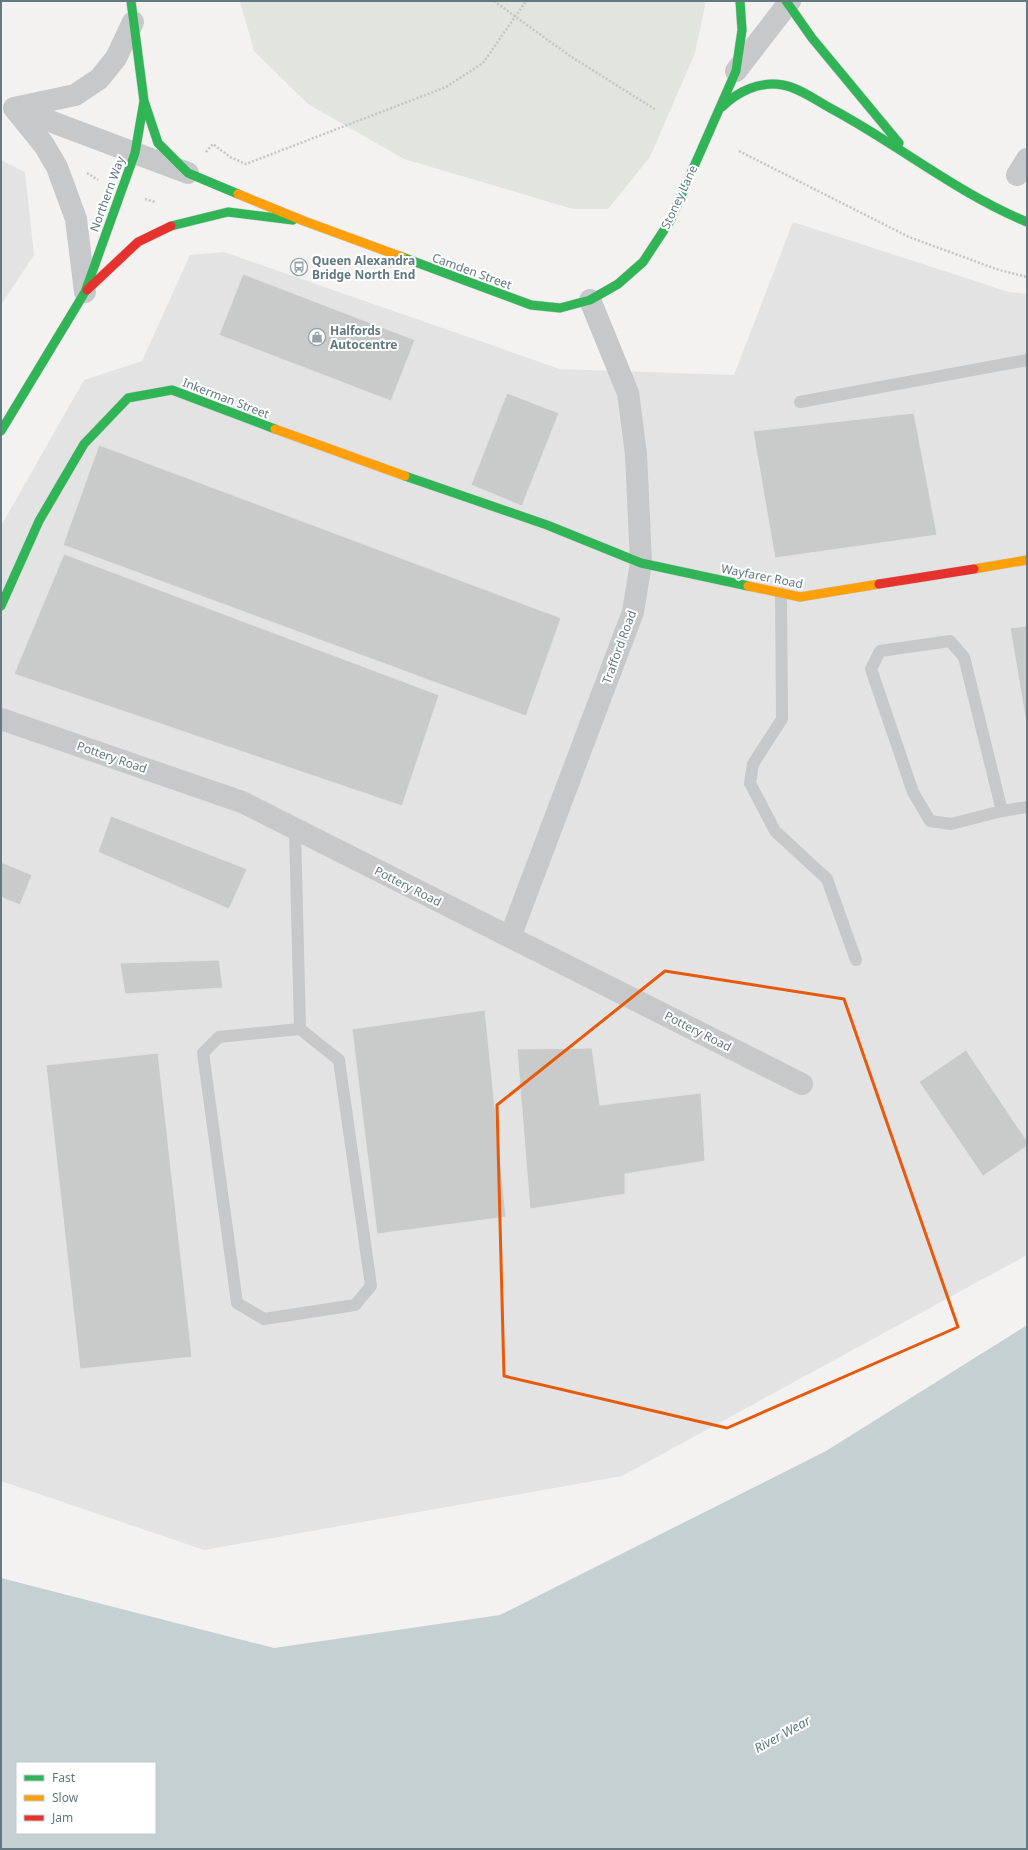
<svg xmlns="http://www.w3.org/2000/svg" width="1028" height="1850" viewBox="0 0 1028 1850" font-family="'Noto Sans',sans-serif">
	<rect width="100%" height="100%" fill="#f3f2f1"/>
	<path fill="#e2e3e2" d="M 1,160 L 25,172 L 34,255 L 1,305 Z
		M 793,222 L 1009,292 L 1027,294 L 1027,1255 L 622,1476 L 204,1550 L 1,1481 L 1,526 L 84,380 L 142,361 L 190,255 L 224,252 L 560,369 L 734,375 Z"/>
	<path fill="#e2e4de" d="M 240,1 L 706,1 L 695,53 L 650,157 L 608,209 L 573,209 L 404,159 L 308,104 L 254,51 Z"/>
	<path fill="#c5d0d2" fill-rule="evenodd" d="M 1027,1325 L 1027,1847 L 1025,1849 L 1,1849 L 1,1578 L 274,1648 L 500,1615 L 826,1451 ZM 17,1763 L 155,1763 L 155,1833 L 17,1833 Z"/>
	<path fill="#c9caca" stroke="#e2e2e1" d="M 243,274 L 415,340 L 391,401 L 219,335 Z
		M 507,393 L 559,413 L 522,506 L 471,485 Z
		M 914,413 L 937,535 L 775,558 L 753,431 Z
		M 99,445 L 561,618 L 526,716 L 63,545 Z
		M 64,554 L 439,695 L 402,806 L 14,674 Z
		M 1027,626 L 1027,727 L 1010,628 Z
		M 111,816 L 247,869 L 229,909 L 98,852 Z
		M 1,862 L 32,875 L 20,905 L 1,897 Z
		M 219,960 L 223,988 L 125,994 L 120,963 Z
		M 485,1010 L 506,1217 L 377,1234 L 352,1029 Z
		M 592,1048 L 600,1105 L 701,1093 L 705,1161 L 625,1174 L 625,1194 L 530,1209 L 517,1049 Z
		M 966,1050 L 1027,1141 L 1027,1146 L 983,1176 L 919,1082 Z
		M 158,1053 L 192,1357 L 80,1369 L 46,1065 Z"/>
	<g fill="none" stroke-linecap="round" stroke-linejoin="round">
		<g stroke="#cfd0d1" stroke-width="10">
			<path id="fast" d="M 131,1 L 144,101 L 158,143 L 188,173 L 238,194
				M 786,1 L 812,38 L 899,143
				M 722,107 C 738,91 760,81 783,85 C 800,88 817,101 832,109 C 899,145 957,193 1027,222
				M 171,226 L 228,212 L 293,220
				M 402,257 L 531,305 L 560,308 L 590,300 L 618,284 L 643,262 L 670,221 L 736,71 L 742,30 L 740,1
				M 1,431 L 85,292 L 135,153 L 144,101
				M 405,476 L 547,525 L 641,563 L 748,586
				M 1,606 L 39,521 L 84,444 L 128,398 L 172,390 L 275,429"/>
		</g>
		<g stroke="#cfd0d1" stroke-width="10">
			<path id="slow" d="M 238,194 L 304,221 L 402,257
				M 275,429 L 405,476
				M 974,569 L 1027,560
				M 748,586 L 800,597 L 879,584"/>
		</g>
		<g stroke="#cfd0d1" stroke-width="10">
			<path id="jam" d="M 87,290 L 138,242 L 171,226
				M 879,584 L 974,569"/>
		</g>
		<path stroke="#c4c5c6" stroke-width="2.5" stroke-dasharray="2 2" stroke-linecap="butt" d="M 494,1 L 570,56 L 656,110
			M 739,151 L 909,237 L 999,270 L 1027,277
			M 206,152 L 213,144 L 230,157 L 246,164 L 446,87 L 483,63 L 526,1
			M 87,173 L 98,180
			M 145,199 L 155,202"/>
		<path stroke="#c7c8c9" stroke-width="12" d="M 800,402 L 1027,360
			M 781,593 L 782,719 L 753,764 L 750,783 L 775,831 L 827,879 L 856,960
			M 1002,811 L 964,657 L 950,641 L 880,651 L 871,669 L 913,792 L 930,821 L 951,824 L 1002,811 L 1027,807
			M 295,829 L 300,1029 L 339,1060 L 371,1286 L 355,1305 L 264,1319 L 237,1303 L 203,1053 L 219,1037 L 300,1029"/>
		<path stroke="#c7c8c9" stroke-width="22" d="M 736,71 L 790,1
			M 14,108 L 44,145 L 57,167 L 76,219 L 85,292
			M 14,108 L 75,95 L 99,79 L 116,58 L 133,22
			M 15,108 L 188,173
			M 1017,175 L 1027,159
			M 1,719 L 242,802 L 802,1084
			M 510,937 L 633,612 L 641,563 L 636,454 L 628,393 L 590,300"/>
		<use href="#fast" stroke="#30b455" stroke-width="9"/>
		<use href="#slow" stroke="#ff9f0a" stroke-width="9"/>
		<use href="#jam" stroke="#e5322d" stroke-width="9"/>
	</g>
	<path fill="none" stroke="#e8590c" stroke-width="3" stroke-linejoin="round" d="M 665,971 L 844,999 L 958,1327 L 727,1428 L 504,1376 L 497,1105 Z"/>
	<defs>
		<g id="bus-ring" transform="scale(0.9)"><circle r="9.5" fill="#fff" stroke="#95a3a8" stroke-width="1.5"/><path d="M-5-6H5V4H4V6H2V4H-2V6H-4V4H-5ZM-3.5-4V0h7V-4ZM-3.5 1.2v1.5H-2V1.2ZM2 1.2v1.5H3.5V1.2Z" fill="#95a3a8"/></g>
		<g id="shop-ring" transform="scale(0.9)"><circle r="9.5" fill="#fff" stroke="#95a3a8" stroke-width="1.5"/><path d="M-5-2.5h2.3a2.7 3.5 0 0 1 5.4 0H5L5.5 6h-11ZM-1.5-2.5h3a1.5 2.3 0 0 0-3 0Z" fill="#95a3a8"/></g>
	</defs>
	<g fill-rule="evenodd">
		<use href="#bus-ring" x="299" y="267"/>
		<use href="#shop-ring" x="317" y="337"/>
	</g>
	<g text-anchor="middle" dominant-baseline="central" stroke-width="4" stroke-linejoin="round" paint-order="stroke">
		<g font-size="12" fill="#637981" stroke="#fff">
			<text transform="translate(107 194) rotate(-70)">Northern Way</text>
			<text transform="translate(679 197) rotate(-65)">Stoney Lane</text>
			<text transform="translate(472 271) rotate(20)">Camden Street</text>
			<text transform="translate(226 398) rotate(21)">Inkerman Street</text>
			<text transform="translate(762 576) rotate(11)">Wayfarer Road</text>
			<text transform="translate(619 647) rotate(-70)">Trafford Road</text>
			<text transform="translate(112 757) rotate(19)">Pottery Road</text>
			<text transform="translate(408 886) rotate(27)">Pottery Road</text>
			<text transform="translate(698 1031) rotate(27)">Pottery Road</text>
		</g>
		<g font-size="12" font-weight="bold" fill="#637981" stroke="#fff" text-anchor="start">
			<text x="312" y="260">Queen Alexandra<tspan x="312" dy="14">Bridge North End</tspan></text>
			<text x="330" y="330">Halfords<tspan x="330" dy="14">Autocentre</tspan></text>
		</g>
		<g font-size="13" font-style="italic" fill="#5e7b7f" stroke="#fff">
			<text transform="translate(782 1734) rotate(-29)">River Wear</text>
		</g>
	</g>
	<rect width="1028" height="1850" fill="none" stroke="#637981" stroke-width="4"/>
	<rect x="16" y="1762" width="140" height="72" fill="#ffffff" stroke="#c1c9cd"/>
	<rect x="24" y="1775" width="20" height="6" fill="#30b455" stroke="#c1c9cd"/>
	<text x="52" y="1782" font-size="12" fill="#637981">Fast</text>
	<rect x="24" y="1795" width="20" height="6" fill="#ff9f0a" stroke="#c1c9cd"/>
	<text x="52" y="1802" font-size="12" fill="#637981">Slow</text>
	<rect x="24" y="1815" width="20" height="6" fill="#e5322d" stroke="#c1c9cd"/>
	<text x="52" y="1822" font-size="12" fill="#637981">Jam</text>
</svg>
